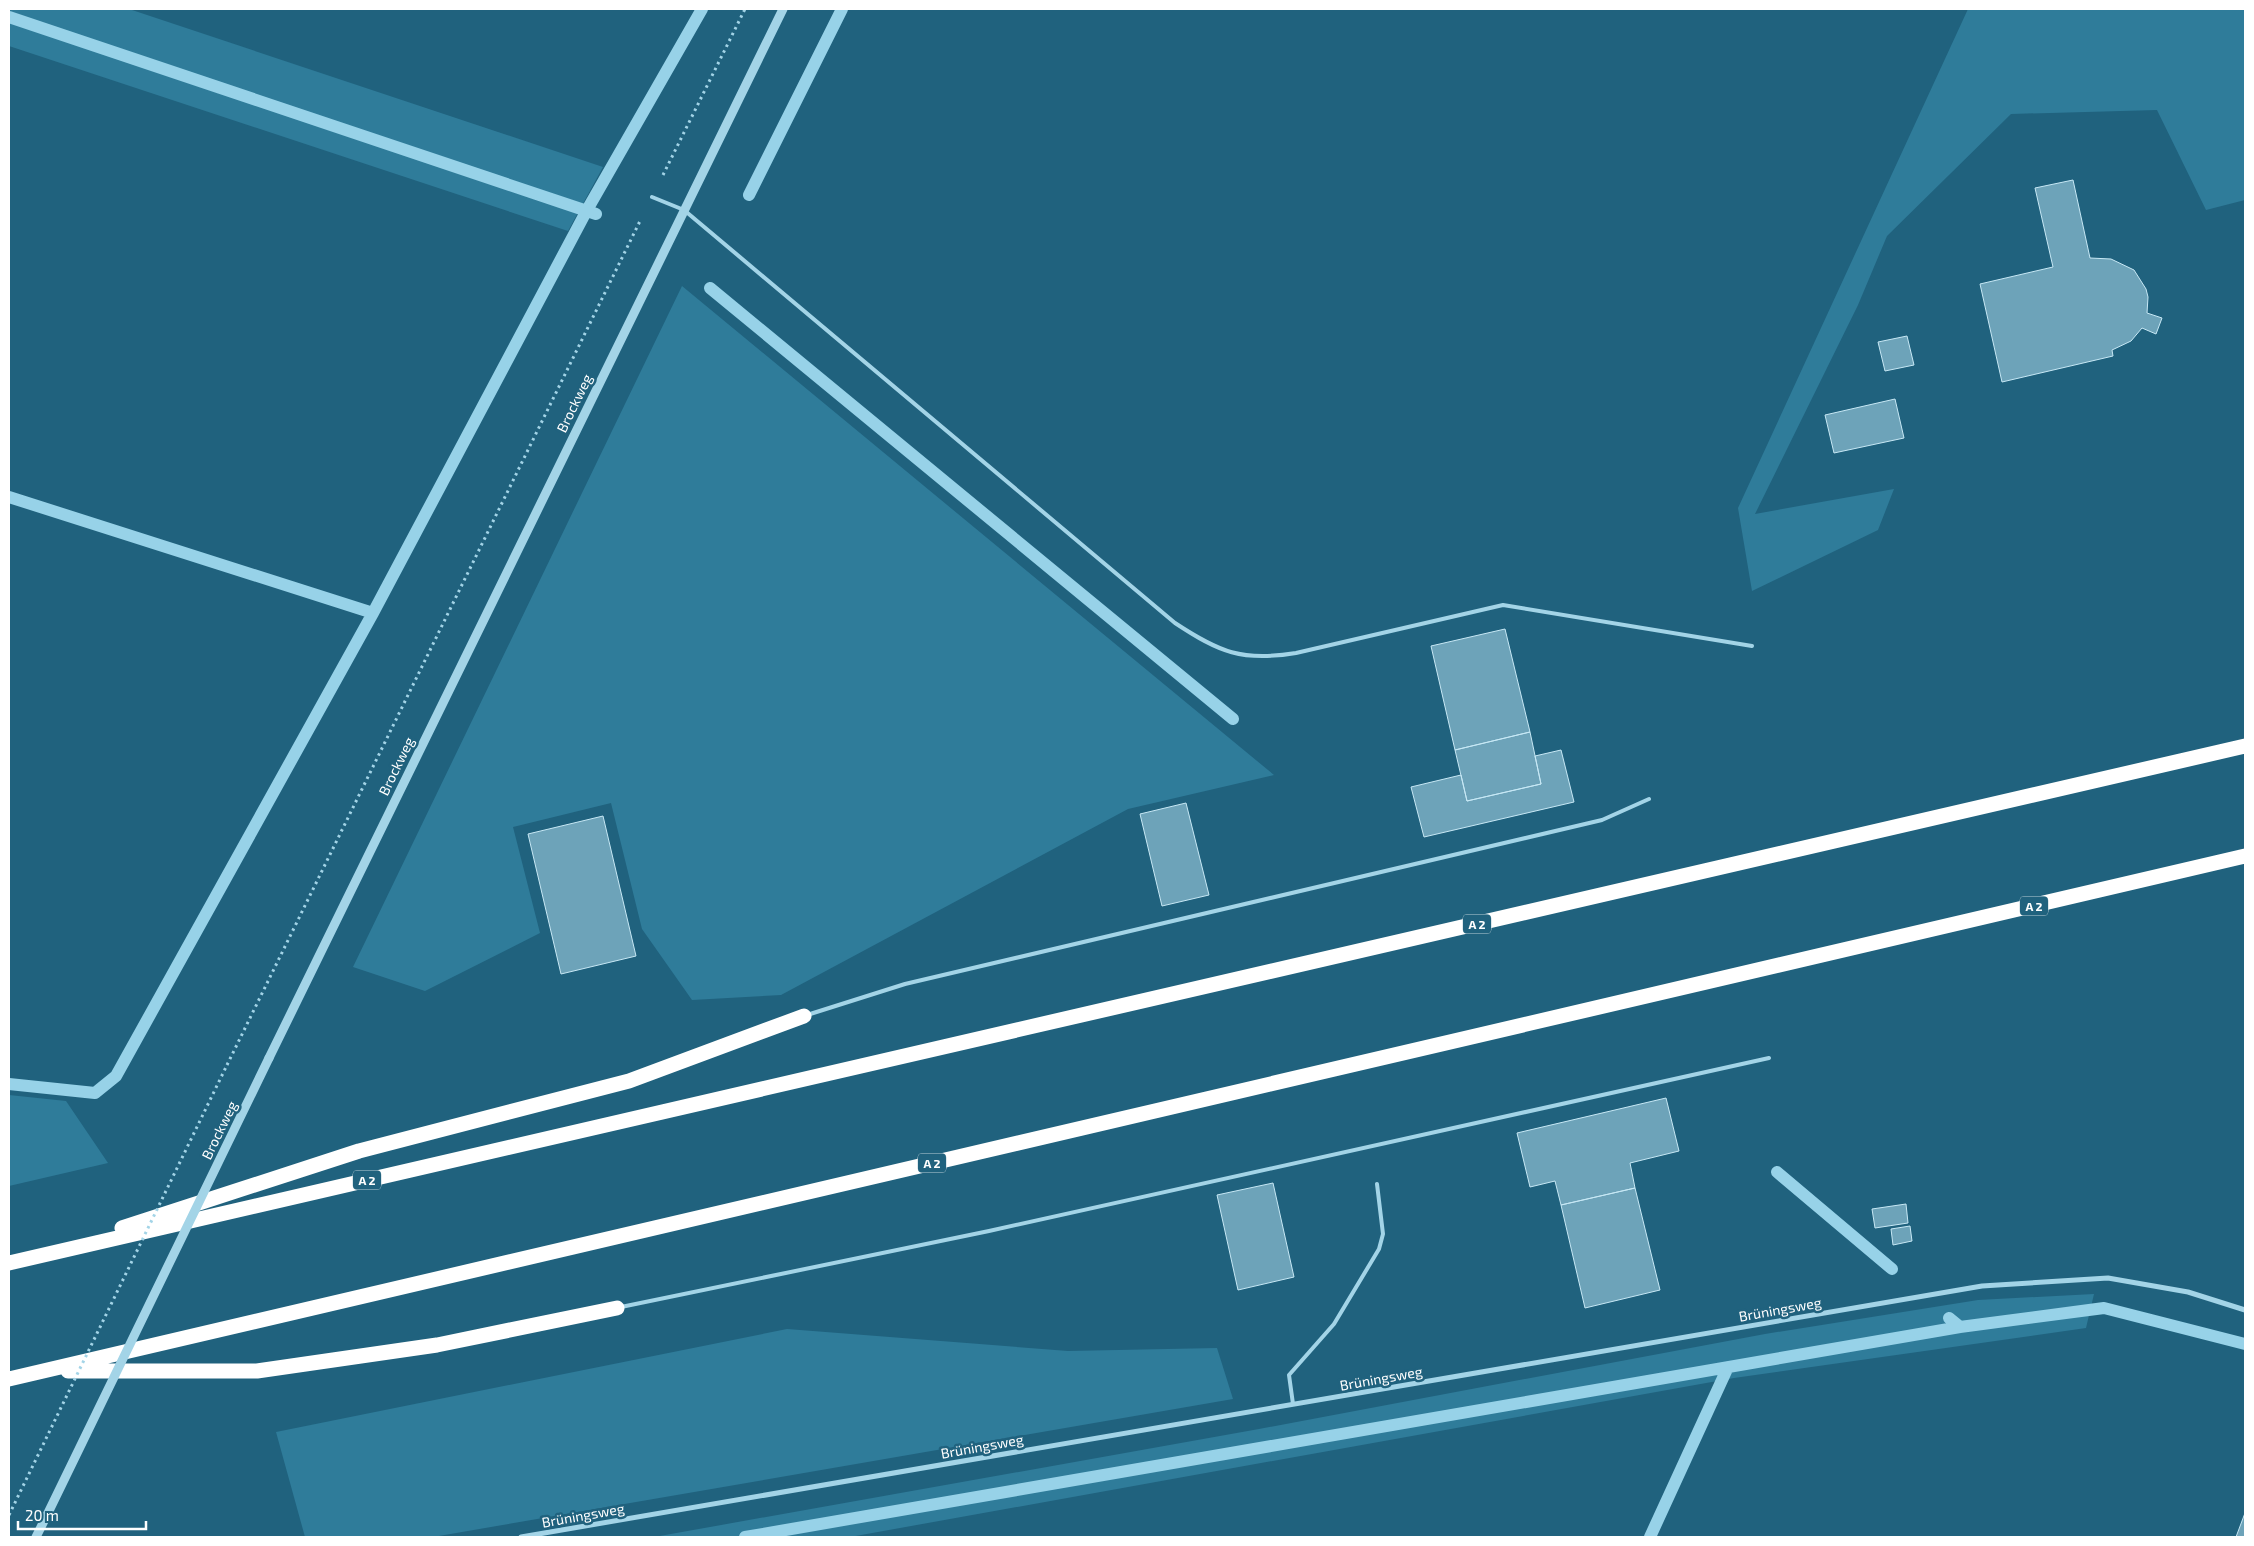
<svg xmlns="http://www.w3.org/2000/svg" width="2254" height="1546" viewBox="0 0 2254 1546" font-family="'Exo 2',sans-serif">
	<rect width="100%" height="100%" fill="#20627e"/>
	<path fill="#2f7c9a" d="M 9,9 L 129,9 L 603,167 L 568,231 L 9,46 Z
		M 1968,9 L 2245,9 L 2245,200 L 2206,210 L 2157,110 L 2011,114 L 1887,236 L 1858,305 L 1755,514 L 1894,489 L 1878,530 L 1752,591 L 1738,508 Z
		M 682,286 L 1274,775 L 1128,809 L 781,995 L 692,1000 L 642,929 L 611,803 L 513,827 L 540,933 L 425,991 L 353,967 Z
		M 9,1095 L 66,1101 L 108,1163 L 9,1186 Z
		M 2094,1294 L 2086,1328 L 1734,1378 L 850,1537 L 654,1537 L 1259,1429 L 1765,1334 L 1978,1300 Z
		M 787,1329 L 1068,1351 L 1217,1348 L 1233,1399 L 433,1537 L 305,1537 L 276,1432 Z"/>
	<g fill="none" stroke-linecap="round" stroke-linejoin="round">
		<path stroke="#97d2e8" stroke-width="12" d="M 9,17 L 596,214
			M 749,195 L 842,9
			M 710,288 L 1233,719
			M 9,497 L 373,613
			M 9,1084 L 95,1093 L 116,1076 L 373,613 L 587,210 L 702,9
			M 1777,1172 L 1892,1269
			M 1949,1318 L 1960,1327 L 2104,1308 L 2245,1344
			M 745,1537 L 1960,1327
			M 1650,1537 L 1728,1367"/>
	</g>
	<path fill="#6da3b9" stroke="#c7e8f5" d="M 2073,180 L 2090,258 L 2111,259 L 2134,270 L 2146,289 L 2148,297 L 2147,313 L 2162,318 L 2156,334 L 2142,328 L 2131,341 L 2112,350 L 2113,356 L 2002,382 L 1980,284 L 2053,267 L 2035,188 Z
		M 1907,336 L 1914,365 L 1885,371 L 1878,342 Z
		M 1895,399 L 1904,438 L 1834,453 L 1825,415 Z
		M 1505,629 L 1530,732 L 1455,750 L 1431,646 Z
		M 1530,732 L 1541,784 L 1467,801 L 1455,750 Z
		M 1561,750 L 1574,802 L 1424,837 L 1411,787 L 1461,775 L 1467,801 L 1541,784 L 1535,756 Z
		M 1186,803 L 1209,895 L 1162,906 L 1140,814 Z
		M 603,816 L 636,956 L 561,974 L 528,834 Z
		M 1666,1098 L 1679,1151 L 1630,1163 L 1635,1188 L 1561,1205 L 1555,1181 L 1530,1187 L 1517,1133 Z
		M 1273,1183 L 1294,1277 L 1238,1290 L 1217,1195 Z
		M 1635,1188 L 1660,1290 L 1585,1308 L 1561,1205 Z
		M 1906,1204 L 1908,1223 L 1875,1228 L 1872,1209 Z
		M 1910,1226 L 1912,1241 L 1893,1245 L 1891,1229 Z
		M 2245,1513 L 2245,1537 L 2236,1537 Z"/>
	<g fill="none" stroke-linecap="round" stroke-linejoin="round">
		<path stroke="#a3d4e7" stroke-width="3" stroke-dasharray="2.5 4" stroke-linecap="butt" d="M 663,175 L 745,9
			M 227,1065 L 641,219"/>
		<path stroke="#a3d4e7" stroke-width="4" d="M 652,197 L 684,210 L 1175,623 C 1219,652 1242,662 1296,653 L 1503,605 L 1752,646
			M 807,1015 L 905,984 L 1602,820 L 1649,799
			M 621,1307 L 989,1231 L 1769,1058
			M 1293,1404 L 1289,1375 L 1334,1324 L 1379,1249 L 1383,1234 L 1377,1184"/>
		<path stroke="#a3d4e7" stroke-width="5" d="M 521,1537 L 1982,1286 L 2108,1278 L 2188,1292 L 2245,1310"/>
		<path stroke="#a3d4e7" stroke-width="9" d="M 269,1058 L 783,9
			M 36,1537 L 47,1515"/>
		<path stroke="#fff" stroke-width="15" d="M 122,1228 L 359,1151 L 629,1081 L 804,1016
			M 9,1263 L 2245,746
			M 68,1371 L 257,1371 L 437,1345 L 617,1308
			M 9,1379 L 2245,856"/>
		<path stroke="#a3d4e7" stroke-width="3" stroke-dasharray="2.5 4" stroke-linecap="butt" d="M 9,1515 L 227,1065"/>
		<path stroke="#a3d4e7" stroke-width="9" d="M 47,1515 L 269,1058"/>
	</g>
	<g text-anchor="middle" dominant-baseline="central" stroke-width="5" stroke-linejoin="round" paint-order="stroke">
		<g fill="#20627e" stroke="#bcd0d8" stroke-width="1">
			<rect x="2020" y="896.5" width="28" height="19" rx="4"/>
			<rect x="1463" y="914.5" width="28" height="19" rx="4"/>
			<rect x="918" y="1153.5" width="28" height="19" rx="4"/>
			<rect x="353" y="1170.5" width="28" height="19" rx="4"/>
		</g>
		<g font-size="12" font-weight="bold" fill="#fff">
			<text x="2034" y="906">A 2</text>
			<text x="1477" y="924">A 2</text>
			<text x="932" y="1163">A 2</text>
			<text x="367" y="1180">A 2</text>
		</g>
		<g font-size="14" fill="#fff" stroke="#20627e">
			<text transform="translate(574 403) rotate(-64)">Brockweg</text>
			<text transform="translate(396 766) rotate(-64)">Brockweg</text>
			<text transform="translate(219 1130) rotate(-64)">Brockweg</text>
			<text transform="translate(1780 1309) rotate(-10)">Brüningsweg</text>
			<text transform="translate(1381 1378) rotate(-10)">Brüningsweg</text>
			<text transform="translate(982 1446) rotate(-10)">Brüningsweg</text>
			<text transform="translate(583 1515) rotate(-10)">Brüningsweg</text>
		</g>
	</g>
	<rect width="2254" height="1546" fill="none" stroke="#ffffff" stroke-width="20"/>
	<path d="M18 1521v8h128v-8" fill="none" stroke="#ffffff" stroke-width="2.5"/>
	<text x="25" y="1521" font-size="15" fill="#ffffff" stroke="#20627e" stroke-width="4" paint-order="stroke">20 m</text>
</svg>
